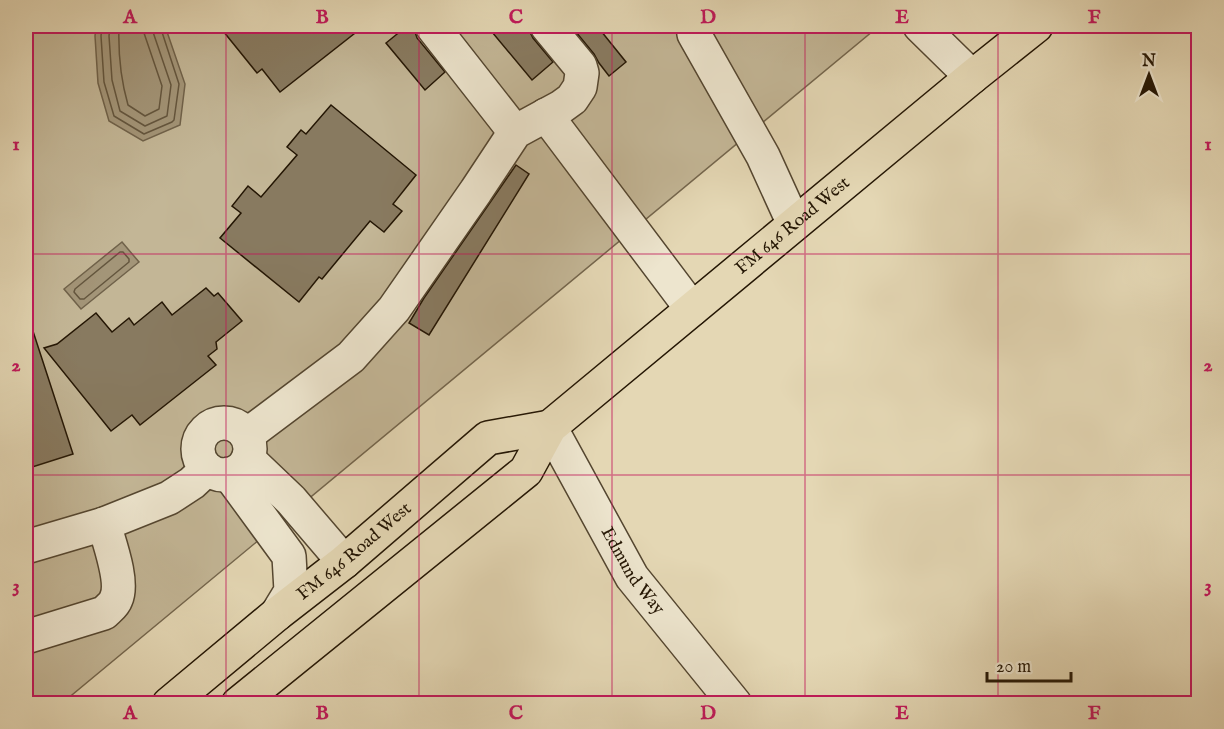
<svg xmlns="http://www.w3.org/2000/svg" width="1224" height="729" viewBox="0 0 1224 729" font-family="'IM FELL English',serif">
	<rect width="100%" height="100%" fill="#e4d7b4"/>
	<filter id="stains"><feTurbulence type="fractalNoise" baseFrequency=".00333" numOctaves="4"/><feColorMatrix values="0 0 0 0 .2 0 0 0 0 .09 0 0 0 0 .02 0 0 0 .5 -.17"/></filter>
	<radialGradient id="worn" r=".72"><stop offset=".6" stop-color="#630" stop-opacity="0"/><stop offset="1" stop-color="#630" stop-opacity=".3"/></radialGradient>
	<path fill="#c3b696" stroke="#74664d" stroke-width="1.5" d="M 26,26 L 879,26 L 61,704 L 26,703 Z"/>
	<path fill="#a39578" stroke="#70624a" stroke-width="1.5" d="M 96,26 L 165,26 L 185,84 L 180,125 L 143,141 L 109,121 L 98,83 L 95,36 Z
		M 122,242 L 139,262 L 81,309 L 64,289 Z"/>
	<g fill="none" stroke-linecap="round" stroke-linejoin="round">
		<path stroke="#64563e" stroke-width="1.5" d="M 102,26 L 101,36 L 104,82 L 114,116 L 144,134 L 172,122 L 174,120 L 179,84 L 160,26
			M 110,26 L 109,36 L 112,80 L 120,111 L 145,126 L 167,116 L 171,85 L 153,32 L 153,26
			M 119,26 C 118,54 120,77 128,105 L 145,116 L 159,109 L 162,86 L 144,33 L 144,26
			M 120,252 L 123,252 L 129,259 L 129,262 L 84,299 L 80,299 L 74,292 L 75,289 Z"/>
	</g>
	<path fill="#887a60" stroke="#241604" stroke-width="1.5" d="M 219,26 L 364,26 L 280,92 L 262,69 L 257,73 Z
		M 407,26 L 414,26 L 414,29 L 417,38 L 445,72 L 425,90 L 386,43 Z
		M 487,26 L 529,26 L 529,30 L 533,38 L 553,62 L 532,80 Z
		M 571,26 L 597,26 L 626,62 L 609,76 L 599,63 L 594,54 Z
		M 331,105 L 416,175 L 393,204 L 402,211 L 384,232 L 370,221 L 322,279 L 319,277 L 299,302 L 220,238 L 241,213 L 232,206 L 248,186 L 261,197 L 297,155 L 287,147 L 301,130 L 306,134 Z
		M 516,165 L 529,174 L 429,335 L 409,323 L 424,298 Z
		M 206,288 L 214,296 L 218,293 L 242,321 L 216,342 L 217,349 L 208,356 L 216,365 L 140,425 L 132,415 L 111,431 L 44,348 L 57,344 L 96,313 L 112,332 L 129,318 L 134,325 L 162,302 L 172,315 Z
		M 26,322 L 30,322 L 73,454 L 26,469 Z"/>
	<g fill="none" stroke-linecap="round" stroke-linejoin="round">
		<g stroke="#544630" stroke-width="36">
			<g id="minor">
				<path d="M 432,26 L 515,132"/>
				<path d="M 693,26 L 694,34 L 763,156 L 794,224"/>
				<path d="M 920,26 L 972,77"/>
				<path d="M 546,115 L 692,309"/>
				<circle cx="224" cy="449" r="26"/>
				<path id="s1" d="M 550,427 L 632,577 L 735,704"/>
				<path d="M 247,435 L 351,357 L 394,309 L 476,191 L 515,132 L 561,107 L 572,99 L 580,87 L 582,73 L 580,66 L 547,26"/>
				<path d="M 248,459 L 291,500 L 344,562"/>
				<path d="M 229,474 L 289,556 L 291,591 L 277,614"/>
				<path d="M 26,547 L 104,524 L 169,498 L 192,483 L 207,469"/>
				<path d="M 26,637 L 104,613 C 109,608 114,605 116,599 C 124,582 109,542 104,524"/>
			</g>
		</g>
		<g stroke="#241604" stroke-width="36">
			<g id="major">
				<path id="s2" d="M 169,704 L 277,614 L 344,562 L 488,438 L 550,427"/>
				<path id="s3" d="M 238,704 L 526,471 L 550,427 L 972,77 L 1036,26"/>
			</g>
		</g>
		<use href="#minor" stroke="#ede5ce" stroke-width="33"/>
		<use href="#major" stroke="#e4d7b4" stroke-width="33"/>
	</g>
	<path fill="none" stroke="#c2185b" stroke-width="1.5" stroke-opacity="0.55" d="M 226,26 L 226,704M 419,26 L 419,704M 612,26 L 612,704M 805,26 L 805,704M 998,26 L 998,704M 26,254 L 1198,254M 26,475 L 1198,475"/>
	<g text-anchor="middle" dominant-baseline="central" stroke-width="5" stroke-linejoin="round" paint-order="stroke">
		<g font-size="18" fill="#241604" stroke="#ede5ce">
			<text stroke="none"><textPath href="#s3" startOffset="736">FM 646 Road West</textPath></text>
			<text stroke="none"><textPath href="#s2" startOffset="240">FM 646 Road West</textPath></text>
			<text stroke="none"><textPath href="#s1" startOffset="166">Edmund Way</textPath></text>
		</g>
	</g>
	<rect width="1224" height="729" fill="none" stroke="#e4d7b4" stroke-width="66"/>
	<g transform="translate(1149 75)" stroke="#ede5ce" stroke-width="4.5" paint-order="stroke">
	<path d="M0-4.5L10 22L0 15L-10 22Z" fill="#241604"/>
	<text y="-9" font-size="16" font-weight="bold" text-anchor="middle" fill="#241604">N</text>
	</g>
	<path d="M987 672v9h84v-9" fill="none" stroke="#241604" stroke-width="3"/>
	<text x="996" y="672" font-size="18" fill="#241604" stroke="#ede5ce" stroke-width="4.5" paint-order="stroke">20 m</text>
	<rect x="33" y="33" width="1158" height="663" fill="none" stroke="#c2185b" stroke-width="2"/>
	<g font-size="20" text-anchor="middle" font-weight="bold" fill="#c2185b">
		<text x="130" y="23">A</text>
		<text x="322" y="23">B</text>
		<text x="516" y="23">C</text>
		<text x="708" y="23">D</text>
		<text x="902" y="23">E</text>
		<text x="1094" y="23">F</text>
		<text x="16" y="150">1</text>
		<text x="1208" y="150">1</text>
		<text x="16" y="371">2</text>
		<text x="1208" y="371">2</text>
		<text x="16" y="592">3</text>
		<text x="1208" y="592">3</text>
		<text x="130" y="719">A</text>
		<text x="322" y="719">B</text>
		<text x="516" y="719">C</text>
		<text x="708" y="719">D</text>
		<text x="902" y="719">E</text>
		<text x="1094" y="719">F</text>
	</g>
	<rect width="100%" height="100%" filter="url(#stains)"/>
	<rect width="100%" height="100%" fill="url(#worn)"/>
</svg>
